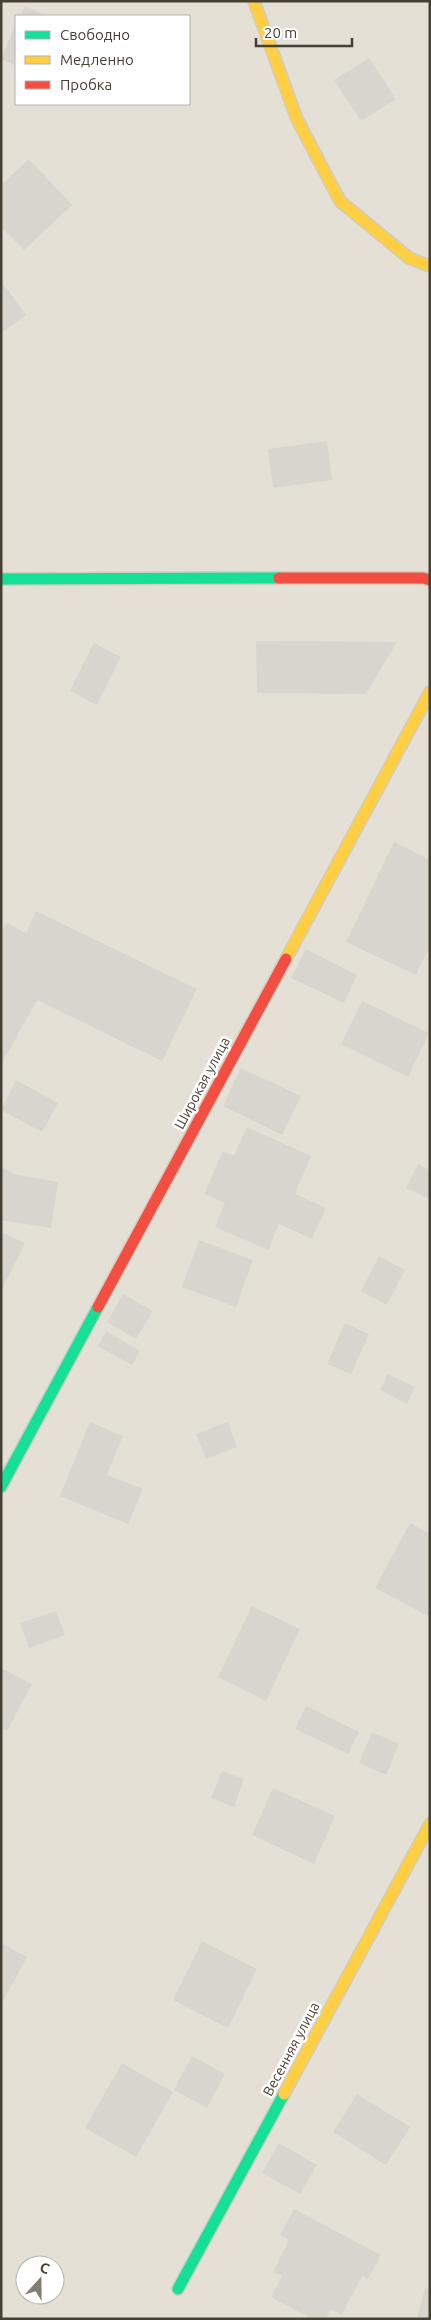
<svg xmlns="http://www.w3.org/2000/svg" width="431" height="2320" viewBox="0 0 431 2320" font-family="Ubuntu,sans-serif">
	<rect width="100%" height="100%" fill="#f0eee8"/>
	<path fill="#e5e0d5" fill-rule="evenodd" d="M 1,1 L 430,1 L 430,2319 L 1,2319 ZM 16,16 L 189,16 L 189,104 L 16,104 ZM 25,2265 L 55,2265 L 55,2295 L 25,2295 Z"/>
	<path fill="#d8d5cf" d="M 25,6 L 47,16 L 20,16 Z
		M 16,23 L 16,66 L 1,59 Z
		M 369,58 L 396,99 L 361,121 L 334,80 Z
		M 29,159 L 72,205 L 24,250 L 1,227 L 1,185 Z
		M 1,281 L 26,315 L 1,333 Z
		M 327,441 L 332,480 L 273,488 L 268,449 Z
		M 256,641 L 397,642 L 366,694 L 257,693 Z
		M 94,643 L 121,657 L 97,705 L 70,691 Z
		M 394,842 L 430,860 L 430,947 L 416,975 L 346,942 Z
		M 36,911 L 197,989 L 162,1061 L 37,1000 L 1,1065 L 1,932 L 7,923 L 26,933 Z
		M 306,949 L 357,975 L 344,1003 L 291,978 Z
		M 362,1001 L 429,1033 L 408,1077 L 341,1044 Z
		M 241,1068 L 301,1096 L 282,1135 L 223,1106 Z
		M 16,1080 L 58,1103 L 42,1132 L 1,1110 Z
		M 247,1127 L 311,1156 L 295,1194 L 326,1208 L 312,1239 L 279,1224 L 268,1250 L 215,1227 L 225,1203 L 204,1194 L 223,1151 L 234,1156 Z
		M 418,1164 L 430,1170 L 430,1199 L 406,1188 Z
		M 1,1167 L 17,1175 L 58,1182 L 51,1228 L 1,1220 Z
		M 1,1232 L 25,1243 L 1,1291 Z
		M 199,1240 L 253,1260 L 236,1307 L 182,1287 Z
		M 379,1256 L 405,1270 L 387,1305 L 361,1291 Z
		M 123,1294 L 153,1311 L 136,1339 L 107,1322 Z
		M 345,1323 L 369,1334 L 351,1374 L 327,1364 Z
		M 106,1331 L 140,1351 L 132,1365 L 98,1346 Z
		M 388,1374 L 415,1387 L 407,1404 L 380,1390 Z
		M 90,1422 L 123,1436 L 107,1475 L 143,1489 L 128,1524 L 60,1496 Z
		M 228,1422 L 237,1447 L 206,1459 L 196,1434 Z
		M 410,1523 L 430,1534 L 430,1617 L 375,1588 Z
		M 252,1606 L 300,1629 L 266,1701 L 218,1677 Z
		M 56,1611 L 65,1635 L 29,1648 L 20,1623 Z
		M 1,1668 L 32,1684 L 7,1731 L 1,1728 Z
		M 306,1706 L 359,1732 L 348,1754 L 295,1729 Z
		M 372,1732 L 399,1744 L 386,1775 L 359,1763 Z
		M 222,1771 L 244,1779 L 234,1807 L 211,1798 Z
		M 273,1788 L 335,1816 L 314,1864 L 252,1835 Z
		M 202,1941 L 257,1969 L 228,2028 L 173,2000 Z
		M 1,1943 L 27,1957 L 1,2005 Z
		M 192,2056 L 225,2074 L 207,2108 L 174,2090 Z
		M 122,2063 L 173,2092 L 136,2157 L 85,2128 Z
		M 357,2094 L 410,2127 L 386,2165 L 333,2132 Z
		M 279,2143 L 317,2165 L 300,2194 L 262,2173 Z
		M 294,2209 L 381,2255 L 368,2279 L 362,2276 L 342,2315 L 331,2309 L 326,2319 L 312,2319 L 271,2297 L 282,2276 L 273,2272 L 289,2240 L 280,2235 Z
		M 425,2288 L 430,2289 L 430,2319 L 417,2319 Z"/>
	<g fill="none" stroke-linecap="round" stroke-linejoin="round">
		<g stroke="#d1ccc0" stroke-width="14">
			<path id="fast" d="M 1,579 L 279,578
				M 1,1487 L 98,1307
				M 178,2289 L 284,2094"/>
		</g>
		<g stroke="#d1ccc0" stroke-width="14">
			<path id="slow" d="M 254,1 L 297,119 L 340,201 L 409,258 L 430,266
				M 286,959 L 430,692
				M 284,2094 L 430,1824"/>
		</g>
		<g stroke="#d1ccc0" stroke-width="14">
			<path id="jam" d="M 279,578 L 423,578 L 430,580
				M 98,1307 L 286,959"/>
		</g>
		<use href="#fast" stroke="#16e098" stroke-width="11"/>
		<use href="#slow" stroke="#ffcf43" stroke-width="11"/>
		<use href="#jam" stroke="#f24e42" stroke-width="11"/>
	</g>
	<g text-anchor="middle" dominant-baseline="central" stroke-width="5" stroke-linejoin="round" paint-order="stroke">
		<g font-size="14" fill="#463f34" stroke="#fff">
			<text transform="translate(202 1083) rotate(-62)">Широкая улица</text>
			<text transform="translate(291 2049) rotate(-62)">Весенняя улица</text>
		</g>
	</g>
	<rect width="431" height="2320" fill="none" stroke="#463f34" stroke-width="5"/>
	<rect x="15" y="15" width="175" height="90" fill="#ffffff" stroke="#b5b2ae"/>
	<rect x="25" y="31" width="25" height="8" fill="#16e098" stroke="#b5b2ae"/>
	<text x="60" y="40" font-size="15" fill="#463f34">Свободно</text>
	<rect x="25" y="56" width="25" height="8" fill="#ffcf43" stroke="#b5b2ae"/>
	<text x="60" y="65" font-size="15" fill="#463f34">Медленно</text>
	<rect x="25" y="81" width="25" height="8" fill="#f24e42" stroke="#b5b2ae"/>
	<text x="60" y="90" font-size="15" fill="#463f34">Пробка</text>
	<g transform="translate(40 2280) rotate(21)"><circle r="24" fill="#ffffff" stroke="#b5b2ae"/>
	<path d="M0-4L9 19L0 12L-9 19Z" fill="#827c73"/>
	<text y="-8" font-size="14" font-weight="bold" text-anchor="middle" fill="#463f34">С</text>
	</g>
	<path d="M256 38v8h96v-8" fill="none" stroke="#463f34" stroke-width="2.5"/>
	<text x="264" y="38" font-size="15" fill="#463f34" stroke="#ffffff" stroke-width="4" paint-order="stroke">20 m</text>
</svg>
